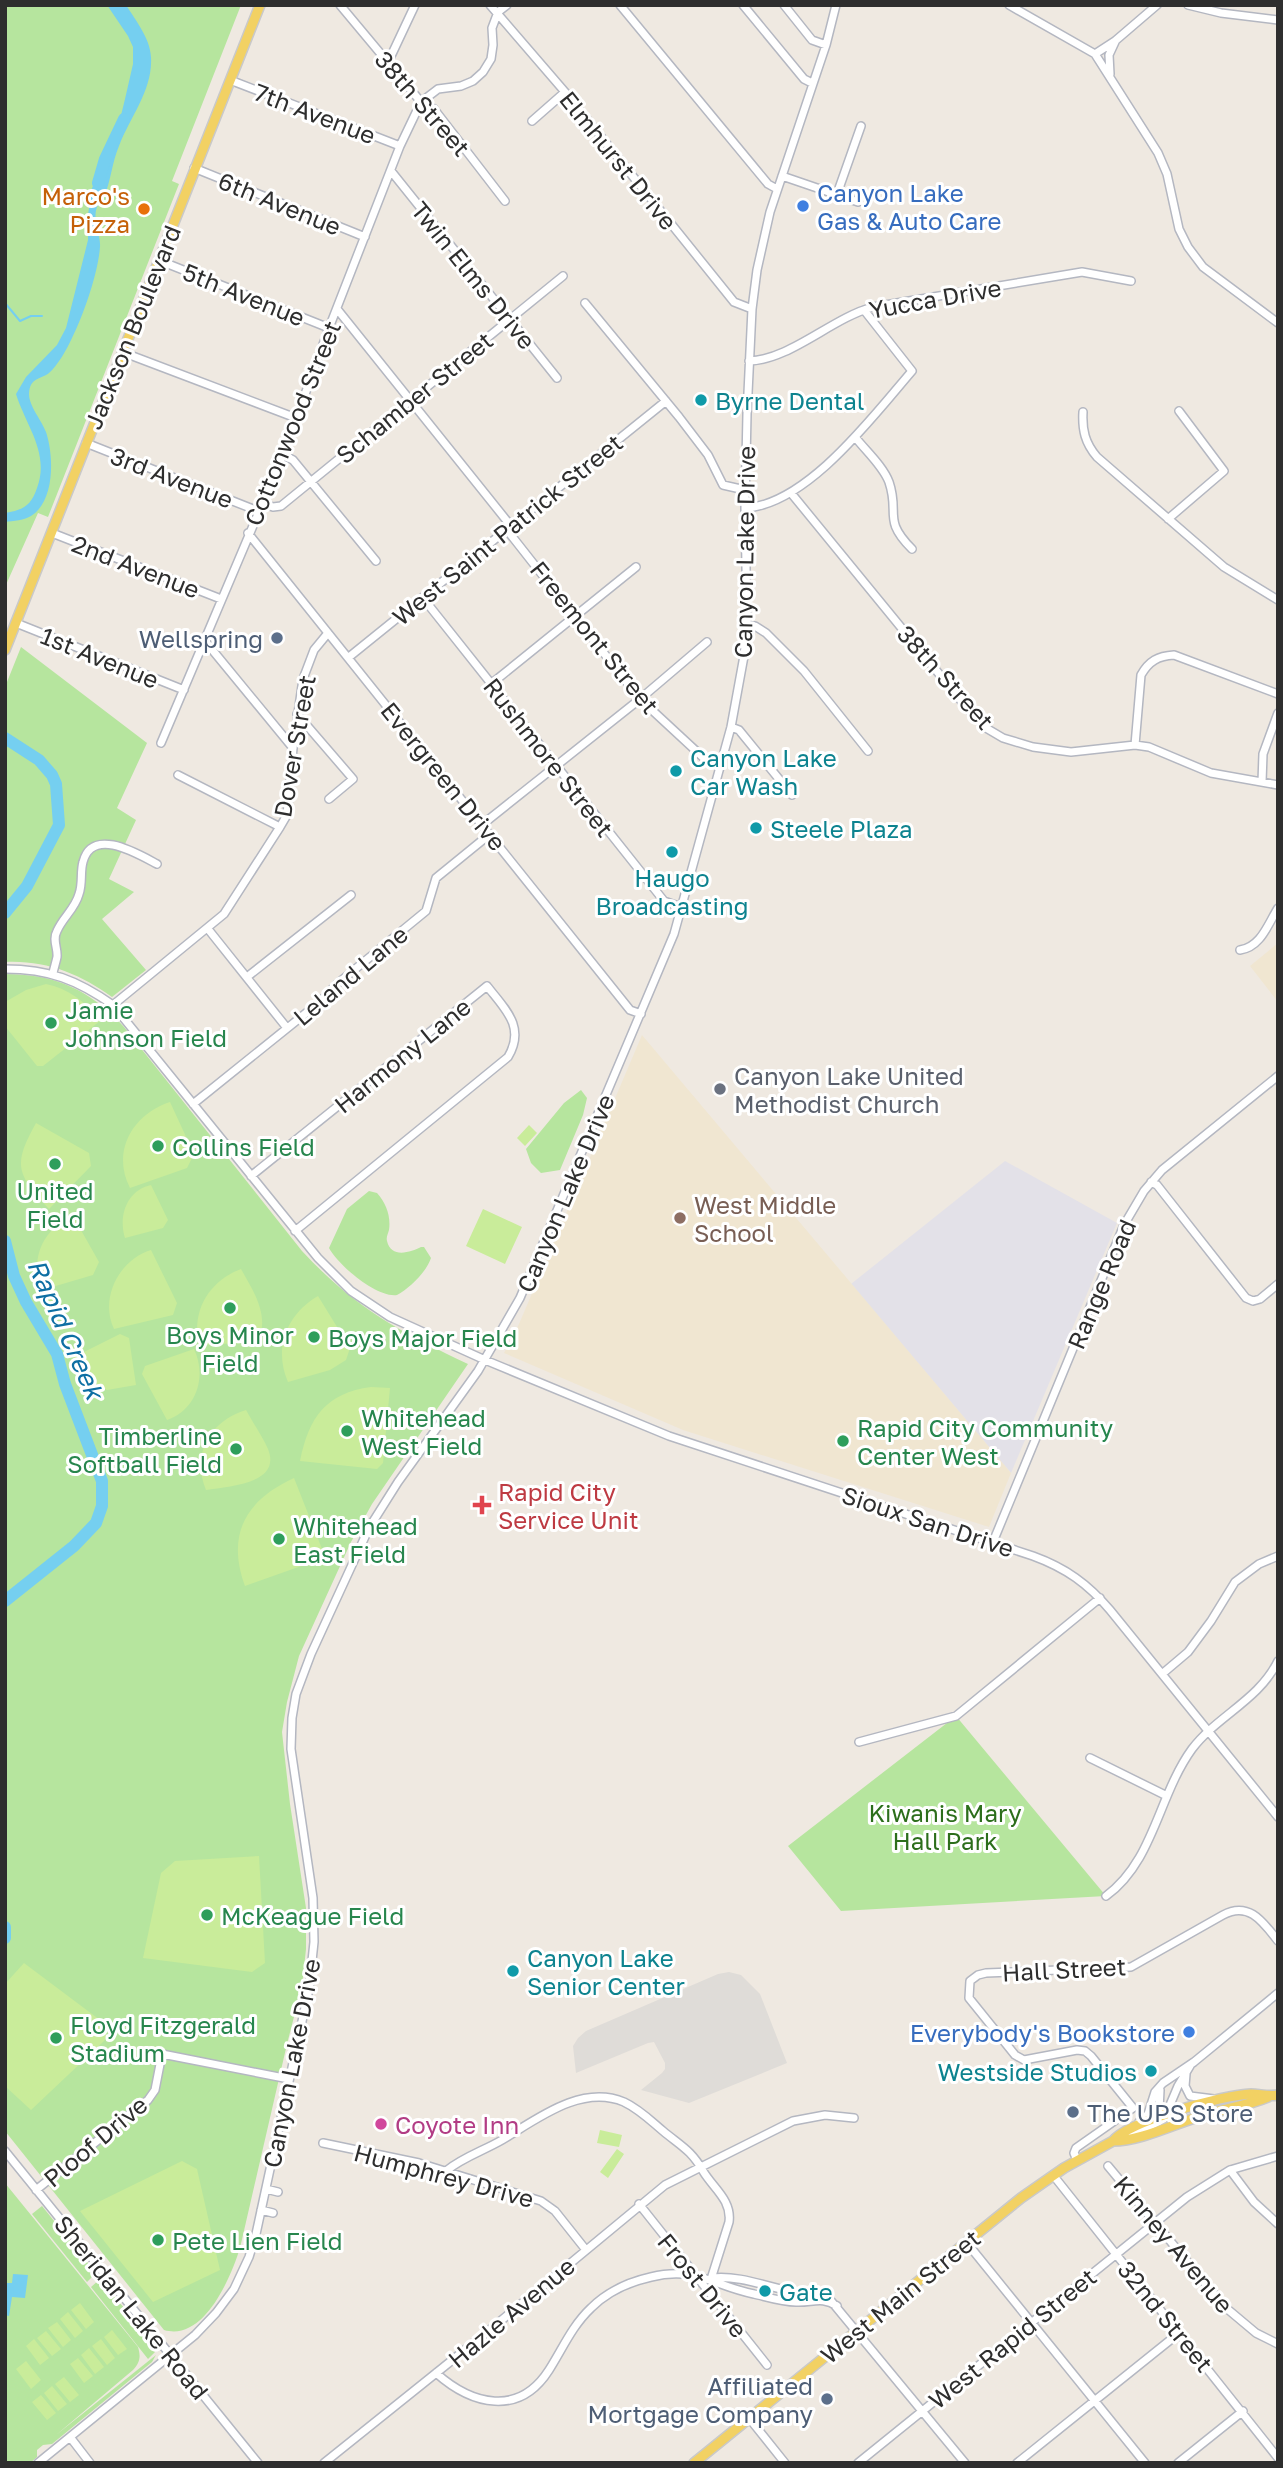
<svg xmlns="http://www.w3.org/2000/svg" width="1283" height="2468" viewBox="0 0 1283 2468" font-family="'Golos Text',sans-serif">
	<rect width="100%" height="100%" fill="#efe9e1"/>
	<path fill="#e3e1e8" d="M 1005,1161 L 1117,1223 L 1011,1473 L 851,1284 Z"/>
	<path fill="#f0e6d1" d="M 1278,943 L 1278,1002 L 1250,966 Z
		M 642,1035 L 1011,1473 L 989,1527 L 683,1430 L 504,1353 L 519,1324 Z"/>
	<path fill="#b6e59e" d="M 5,5 L 241,5 L 172,181 L 179,184 L 48,517 L 38,513 L 5,587 Z
		M 21,647 L 147,743 L 117,808 L 136,820 L 109,879 L 134,892 L 102,919 L 146,970 L 112,997 C 80,974 46,960 5,962 L 5,687 Z
		M 5,974 C 56,974 90,990 124,1027 L 302,1251 C 356,1309 399,1331 468,1364 L 372,1504 L 351,1542 L 299,1656 L 287,1702 L 282,1732 L 290,1804 L 306,1908 L 306,1949 L 302,1986 L 287,2044 L 240,2248 C 231,2277 204,2342 164,2330 L 5,2131 Z
		M 581,1090 L 587,1098 L 583,1115 L 560,1170 L 541,1173 L 531,1163 L 526,1149 L 564,1103 Z
		M 369,1191 L 377,1193 C 386,1203 391,1216 389,1230 C 388,1234 386,1237 387,1241 C 391,1259 411,1252 421,1247 L 424,1247 L 431,1258 C 427,1271 410,1288 397,1295 C 377,1298 339,1266 329,1248 L 347,1209 Z
		M 956,1716 L 1106,1896 L 841,1911 L 788,1846 Z
		M 5,2183 L 138,2347 C 141,2357 140,2362 133,2370 L 56,2435 L 156,2355 L 152,2362 L 52,2444 L 43,2445 L 37,2450 L 37,2457 L 30,2463 L 5,2463 Z
		M 42,2206 L 96,2273 L 87,2282 L 32,2214 Z
		M 99,2280 L 127,2311 L 155,2352 L 148,2359 L 91,2287 Z"/>
	<path fill="#c9ec9a" d="M 46,984 C 69,989 86,1002 100,1021 L 43,1066 L 37,1066 L 5,1026 L 5,1002 L 26,990 Z
		M 170,1102 L 194,1154 L 187,1168 L 130,1188 C 111,1151 133,1114 170,1102 Z
		M 36,1123 L 89,1153 L 91,1166 L 49,1209 C 17,1174 12,1166 36,1123 Z
		M 529,1125 L 537,1133 L 525,1146 L 517,1138 Z
		M 151,1185 L 168,1220 L 163,1228 L 125,1238 C 118,1216 127,1190 151,1185 Z
		M 483,1209 L 522,1227 L 505,1264 L 466,1246 Z
		M 73,1216 L 99,1262 L 93,1275 L 42,1290 C 29,1260 43,1228 73,1216 Z
		M 151,1250 L 177,1303 L 173,1315 L 114,1329 C 99,1298 120,1259 151,1250 Z
		M 241,1269 C 252,1289 268,1312 260,1336 L 241,1343 L 199,1345 C 191,1311 209,1281 241,1269 Z
		M 318,1296 L 350,1348 L 346,1360 L 330,1370 L 288,1382 C 273,1348 287,1314 318,1296 Z
		M 120,1334 L 129,1338 L 136,1385 L 107,1390 L 85,1376 L 74,1357 Z
		M 194,1349 C 207,1376 197,1410 167,1420 L 142,1374 L 145,1366 Z
		M 371,1387 L 390,1388 L 383,1463 L 377,1469 L 300,1461 C 309,1417 326,1393 371,1387 Z
		M 246,1410 C 253,1423 262,1436 268,1449 C 282,1484 229,1486 206,1490 C 191,1454 210,1421 246,1410 Z
		M 294,1478 L 324,1554 L 321,1559 L 245,1586 C 226,1534 246,1500 294,1478 Z
		M 259,1856 L 265,1963 L 252,1972 L 143,1958 L 161,1873 L 175,1861 Z
		M 24,1963 L 100,2020 C 106,2027 109,2032 104,2041 L 31,2110 L 5,2086 L 5,1984 Z
		M 600,2130 L 622,2135 L 619,2147 L 597,2143 Z
		M 617,2149 L 624,2154 L 608,2178 L 600,2172 Z
		M 182,2161 L 197,2169 L 220,2270 L 153,2302 L 80,2211 Z
		M 80,2303 L 94,2322 L 86,2329 L 71,2310 Z
		M 68,2312 L 83,2331 L 75,2338 L 60,2319 Z
		M 57,2322 L 71,2340 L 63,2347 L 48,2328 Z
		M 112,2330 L 127,2349 L 118,2355 L 104,2337 Z
		M 46,2331 L 61,2349 L 52,2356 L 37,2338 Z
		M 34,2339 L 49,2358 L 40,2365 L 26,2346 Z
		M 101,2339 L 115,2358 L 107,2365 L 92,2346 Z
		M 89,2348 L 104,2367 L 95,2374 L 81,2355 Z
		M 78,2358 L 93,2376 L 84,2383 L 70,2364 Z
		M 26,2361 L 41,2380 L 31,2389 L 16,2369 Z
		M 64,2377 L 79,2395 L 70,2402 L 55,2384 Z
		M 52,2386 L 67,2404 L 58,2411 L 44,2393 Z
		M 41,2395 L 56,2413 L 47,2420 L 32,2402 Z"/>
	<path fill="#dfdcd8" d="M 729,1972 L 741,1975 L 760,1994 L 787,2063 L 689,2103 L 641,2090 L 662,2073 L 665,2069 L 665,2063 L 654,2042 L 648,2043 L 576,2073 L 573,2046 L 578,2038 L 586,2031 L 718,1974 Z"/>
	<path fill="#75cff0" d="M 107,5 L 126,5 C 136,21 150,38 151,57 C 153,90 130,117 119,146 C 112,162 111,181 104,197 C 102,200 99,202 98,205 C 91,218 101,234 100,247 C 98,273 84,314 72,338 C 67,349 58,365 49,373 C 40,380 30,377 29,394 C 29,406 42,421 46,432 C 54,456 55,501 31,516 C 25,520 13,521 5,522 L 5,513 C 23,510 31,506 37,488 C 50,453 26,426 16,394 L 26,377 L 57,345 L 66,328 L 88,240 L 88,215 L 92,188 L 114,144 L 125,99 L 133,64 L 133,47 L 128,36 Z
		M 13,2274 L 28,2275 L 25,2298 L 12,2297 L 9,2316 L 5,2315 L 5,2283 L 12,2283 Z"/>
	<g fill="none" stroke-linecap="round" stroke-linejoin="round">
		<path stroke="#75cff0" stroke-width="2" d="M 5,303 L 20,321 L 31,316 L 42,316"/>
		<path stroke="#75cff0" stroke-width="12" d="M 98,183 L 105,159 L 124,119
			M 5,738 L 39,760 L 52,775 L 56,784 L 59,825 L 27,886 L 5,913
			M 5,1241 L 14,1276 L 26,1302 L 57,1354 L 65,1384 L 102,1481 L 102,1506 L 96,1523 L 74,1546 L 5,1601
			M 5,1927 L 5,1938"/>
		<g stroke="#b4b7c1" stroke-width="10">
			<path id="minor" d="M 340,5 L 421,102 L 434,109 L 505,201
				M 490,5 L 565,92 L 734,302 L 752,309
				M 620,5 L 768,184 L 777,189
				M 743,5 L 804,79 L 812,83
				M 784,5 L 812,40 L 826,45
				M 1009,5 L 1095,54 L 1158,153 L 1167,174 L 1179,229 L 1188,247 L 1203,267 L 1278,323
				M 1188,5 L 1221,13 L 1278,20
				M 1095,54 L 1115,41 L 1157,5
				M 385,61 L 391,56 L 415,5
				M 1110,74 L 1109,55 L 1115,42
				M 230,80 L 400,146
				M 532,121 L 565,92
				M 194,168 L 365,237
				M 391,171 L 557,378
				M 782,176 L 858,202
				M 837,194 L 861,126
				M 158,260 L 329,328
				M 585,303 L 679,417 L 708,455 L 723,485 L 745,490
				M 337,309 L 511,526
				M 122,352 L 296,418
				M 749,361 C 790,360 832,318 873,307 L 1082,272 L 1131,281
				M 1083,412 C 1082,430 1085,443 1097,457 L 1224,567 L 1278,600
				M 855,437 C 866,451 883,466 889,482 C 900,514 882,519 912,549
				M 86,443 L 258,511
				M 283,455 L 293,460 L 376,561
				M 791,493 L 967,708 L 986,728 L 1003,738 L 1033,747 L 1071,752 L 1135,745 L 1149,747 L 1211,773 L 1278,785
				M 261,503 L 273,507 L 281,506 L 563,276
				M 745,508 C 807,505 874,415 912,371 L 864,310
				M 1168,519 L 1224,471 L 1179,411
				M 507,530 L 640,699 L 708,762 L 719,765
				M 52,533 L 221,599
				M 248,533 L 630,1010 L 641,1014
				M 423,598 L 664,901 L 681,907
				M 16,623 L 184,690
				M 747,626 L 755,626 L 766,633 L 804,671 L 868,751
				M 205,641 L 293,748
				M 349,657 L 666,401
				M 491,684 L 636,567
				M 297,714 L 353,779 L 329,799
				M 731,727 L 739,730 L 792,795
				M 161,743 L 283,455 L 329,328 L 400,146 L 421,102 L 438,89 L 461,86 L 473,81 L 483,72 L 491,59 L 493,45 L 492,28 L 498,12 L 507,5
				M 1135,745 L 1141,675 C 1149,661 1158,656 1174,655 L 1278,694
				M 178,775 L 280,827
				M 1262,782 L 1263,754 L 1278,713
				M 483,824 L 640,699 L 707,642
				M 208,929 L 287,1028
				M 1240,950 C 1261,947 1268,924 1278,908
				M 5,969 C 49,969 77,980 113,1005 L 318,1258 L 351,1291 L 390,1317 L 485,1360 L 669,1436 L 1033,1556 C 1066,1568 1088,1584 1110,1610 L 1278,1817
				M 53,973 C 54,968 56,962 57,957 C 58,948 52,940 57,931 C 63,917 75,909 79,894 C 83,883 80,872 83,862 C 92,826 138,854 157,864
				M 247,977 L 351,895
				M 113,1005 L 224,914 L 280,827 L 287,815 L 293,748 L 303,679 L 314,650 L 328,633
				M 193,1104 L 321,1001 L 337,984 L 426,911 L 436,878 L 490,834
				M 251,1176 L 487,986 C 505,1009 526,1027 508,1057 L 295,1231
				M 1151,1182 L 1157,1185 L 1246,1298 L 1253,1301 L 1260,1299 L 1278,1284
				M 993,1542 L 1124,1225 L 1144,1191 L 1162,1170 L 1278,1076
				M 1162,1674 L 1188,1652 L 1211,1621 L 1235,1582 L 1259,1564 L 1278,1556
				M 859,1742 L 956,1716 L 1100,1598
				M 1090,1758 L 1167,1796
				M 1106,1896 C 1154,1861 1158,1796 1192,1749 C 1217,1716 1259,1700 1278,1661
				M 1186,2074 L 1185,2086 L 1190,2096 L 1214,2099
				M 1160,2090 L 1159,2110 L 1170,2119 L 1180,2122
				M 1139,2122 L 1148,2114 L 1155,2092 L 1163,2083 L 1194,2062 L 1278,1993
				M 1125,2139 L 1164,2119 L 1178,2086 L 1190,2066
				M 323,2143 L 419,2163 L 541,2201 L 555,2211 L 586,2250
				M 5,2151 L 258,2463
				M 1077,2160 L 1074,2153 L 1076,2148 L 1133,2108 L 1091,2056 L 1085,2051 L 1077,2050 L 1024,2060 L 1015,2055 L 969,1998 L 970,1981 L 978,1975 L 986,1973 L 1131,1967 L 1223,1915 C 1249,1901 1263,1922 1278,1941
				M 1108,2166 L 1225,2307 L 1256,2333 L 1278,2344
				M 1230,2170 L 1254,2202 L 1278,2224
				M 446,2171 C 463,2157 483,2151 502,2140 C 537,2119 581,2084 624,2102 C 639,2109 650,2120 663,2131 C 681,2146 691,2150 703,2171 C 713,2188 732,2200 729,2222 L 711,2279
				M 1053,2175 L 1278,2458
				M 266,2189 L 278,2192
				M 36,2190 L 148,2100 L 155,2090 L 162,2054 L 289,2079
				M 639,2204 L 767,2365
				M 261,2210 L 273,2213
				M 967,2243 L 1145,2463
				M 712,2278 C 740,2275 767,2287 794,2292 C 806,2295 815,2290 827,2296 L 965,2463
				M 436,2373 C 472,2405 519,2417 549,2370 C 563,2348 572,2326 591,2308 C 607,2292 629,2282 651,2277 C 696,2266 714,2286 754,2294 C 767,2297 782,2302 796,2302 C 812,2303 822,2296 837,2306
				M 749,2418 L 785,2463
				M 70,2437 L 90,2463
				M 38,2463 L 195,2335 L 216,2313 L 234,2289 L 249,2257 L 256,2234 L 309,1989 L 314,1942 L 313,1898 L 291,1749 L 292,1718 L 296,1694 L 311,1654 L 369,1528 L 398,1482 L 478,1371 L 520,1298 L 674,934 L 731,727 L 744,656 L 747,626 L 745,508 L 747,414 L 752,309 L 757,270 L 770,212 L 826,45 L 836,5
				M 324,2463 L 486,2333 L 665,2185 L 793,2121 L 825,2115 L 854,2118
				M 858,2463 L 1187,2197 L 1230,2170 L 1278,2156
				M 1017,2463 L 1179,2333
				M 1178,2463 L 1243,2411"/>
		</g>
		<g stroke="#c9c9c9" stroke-width="12">
			<path id="major" d="M 5,650 L 260,5
				M 1113,2141 C 1141,2141 1176,2123 1204,2115 C 1226,2108 1247,2106 1268,2097
				M 694,2463 L 1021,2198 L 1064,2168 L 1113,2141 C 1129,2121 1223,2095 1251,2094 C 1260,2094 1268,2097 1278,2095"/>
		</g>
		<use href="#minor" stroke="#fff" stroke-width="7"/>
		<use href="#major" stroke="#f2d163" stroke-width="9"/>
	</g>
	<g fill="#3f7fe0" stroke="#fff" stroke-width="2.5">
		<circle cx="803" cy="206" r="7"/>
		<circle cx="1189" cy="2032" r="7"/>
	</g>
	<circle fill="#e8710a" stroke="#fff" stroke-width="2.5" cx="144" cy="209" r="7"/>
	<g fill="#0f9aa8" stroke="#fff" stroke-width="2.5">
		<circle cx="701" cy="400" r="7"/>
		<circle cx="676" cy="771" r="7"/>
		<circle cx="756" cy="828" r="7"/>
		<circle cx="672" cy="852" r="7"/>
		<circle cx="513" cy="1971" r="7"/>
		<circle cx="1151" cy="2071" r="7"/>
		<circle cx="765" cy="2291" r="7"/>
	</g>
	<g fill="#5c6f8a" stroke="#fff" stroke-width="2.5">
		<circle cx="277" cy="638" r="7"/>
		<circle cx="1073" cy="2112" r="7"/>
		<circle cx="827" cy="2399" r="7"/>
	</g>
	<g fill="#2e9e5b" stroke="#fff" stroke-width="2.5">
		<circle cx="51" cy="1023" r="7"/>
		<circle cx="158" cy="1146" r="7"/>
		<circle cx="55" cy="1164" r="7"/>
		<circle cx="230" cy="1308" r="7"/>
		<circle cx="314" cy="1337" r="7"/>
		<circle cx="347" cy="1431" r="7"/>
		<circle cx="843" cy="1441" r="7"/>
		<circle cx="236" cy="1449" r="7"/>
		<circle cx="279" cy="1539" r="7"/>
		<circle cx="207" cy="1915" r="7"/>
		<circle cx="56" cy="2038" r="7"/>
		<circle cx="158" cy="2240" r="7"/>
	</g>
	<circle fill="#6b7280" stroke="#fff" stroke-width="2.5" cx="720" cy="1089" r="7"/>
	<circle fill="#8d6e63" stroke="#fff" stroke-width="2.5" cx="680" cy="1218" r="7"/>
	<path fill="#e0444e" stroke="#fff" stroke-width="2.5" d="M478.5 1494.5h7v7h7v7h-7v7h-7v-7h-7v-7h7z"/>
	<circle fill="#d1479c" stroke="#fff" stroke-width="2.5" cx="381" cy="2124" r="7"/>
	<g text-anchor="middle" dominant-baseline="central" stroke-width="6" stroke-linejoin="round" paint-order="stroke">
		<g font-size="24" fill="#2e2e2e" stroke="#fff">
			<text transform="translate(423 103) rotate(49)">38th Street</text>
			<text transform="translate(315 113) rotate(21)">7th Avenue</text>
			<text transform="translate(619 160) rotate(51)">Elmhurst Drive</text>
			<text transform="translate(280 203) rotate(22)">6th Avenue</text>
			<text transform="translate(474 275) rotate(51)">Twin Elms Drive</text>
			<text transform="translate(244 294) rotate(22)">5th Avenue</text>
			<text transform="translate(935 298) rotate(-10)">Yucca Drive</text>
			<text transform="translate(132 327) rotate(-68)">Jackson Boulevard</text>
			<text transform="translate(414 397) rotate(-39)">Schamber Street</text>
			<text transform="translate(292 423) rotate(-68)">Cottonwood Street</text>
			<text transform="translate(172 477) rotate(21)">3rd Avenue</text>
			<text transform="translate(507 529) rotate(-39)">West Saint Patrick Street</text>
			<text transform="translate(744 552) rotate(-89)">Canyon Lake Drive</text>
			<text transform="translate(136 566) rotate(21)">2nd Avenue</text>
			<text transform="translate(595 637) rotate(51)">Freemont Street</text>
			<text transform="translate(100 657) rotate(22)">1st Avenue</text>
			<text transform="translate(946 677) rotate(48)">38th Street</text>
			<text transform="translate(294 746) rotate(-80)">Dover Street</text>
			<text transform="translate(549 757) rotate(52)">Rushmore Street</text>
			<text transform="translate(444 776) rotate(51)">Evergreen Drive</text>
			<text transform="translate(350 975) rotate(-40)">Leland Lane</text>
			<text transform="translate(402 1055) rotate(-39)">Harmony Lane</text>
			<text transform="translate(565 1193) rotate(-67)">Canyon Lake Drive</text>
			<text transform="translate(1101 1284) rotate(-67)">Range Road</text>
			<text transform="translate(928 1521) rotate(18)">Sioux San Drive</text>
			<text transform="translate(1064 1969) rotate(-3)">Hall Street</text>
			<text transform="translate(291 2063) rotate(-79)">Canyon Lake Drive</text>
			<text transform="translate(95 2141) rotate(-40)">Ploof Drive</text>
			<text transform="translate(444 2175) rotate(15)">Humphrey Drive</text>
			<text transform="translate(1174 2244) rotate(50)">Kinney Avenue</text>
			<text transform="translate(703 2285) rotate(51)">Frost Drive</text>
			<text transform="translate(900 2296) rotate(-39)">West Main Street</text>
			<text transform="translate(132 2307) rotate(51)">Sheridan Lake Road</text>
			<text transform="translate(511 2312) rotate(-40)">Hazle Avenue</text>
			<text transform="translate(1166 2316) rotate(51)">32nd Street</text>
			<text transform="translate(1012 2338) rotate(-39)">West Rapid Street</text>
		</g>
		<g font-size="24" fill="#366cbe" stroke="#fff" text-anchor="start">
			<text x="817" y="192">Canyon Lake<tspan x="817" dy="28">Gas &amp; Auto Care</tspan></text>
			<text x="1175" y="2032" text-anchor="end">Everybody's Bookstore</text>
		</g>
		<g font-size="24" fill="#c56008" stroke="#fff" text-anchor="end">
			<text x="130" y="195">Marco's<tspan x="130" dy="28">Pizza</tspan></text>
		</g>
		<g font-size="24" fill="#0d838f" stroke="#fff" text-anchor="start">
			<text x="715" y="400">Byrne Dental</text>
			<text x="690" y="757">Canyon Lake<tspan x="690" dy="28">Car Wash</tspan></text>
			<text x="770" y="828">Steele Plaza</text>
			<text x="672" y="877" text-anchor="middle">Haugo<tspan x="672" dy="28">Broadcasting</tspan></text>
			<text x="527" y="1957">Canyon Lake<tspan x="527" dy="28">Senior Center</tspan></text>
			<text x="1137" y="2071" text-anchor="end">Westside Studios</text>
			<text x="779" y="2291">Gate</text>
		</g>
		<g font-size="24" fill="#4e5e75" stroke="#fff" text-anchor="end">
			<text x="263" y="638">Wellspring</text>
			<text x="1087" y="2112" text-anchor="start">The UPS Store</text>
			<text x="813" y="2385">Affiliated<tspan x="813" dy="28">Mortgage Company</tspan></text>
		</g>
		<g font-size="24" fill="#27864d" stroke="#fff" text-anchor="start">
			<text x="65" y="1009">Jamie<tspan x="65" dy="28">Johnson Field</tspan></text>
			<text x="172" y="1146">Collins Field</text>
			<text x="55" y="1190" text-anchor="middle">United<tspan x="55" dy="28">Field</tspan></text>
			<text x="230" y="1334" text-anchor="middle">Boys Minor<tspan x="230" dy="28">Field</tspan></text>
			<text x="328" y="1337">Boys Major Field</text>
			<text x="361" y="1417">Whitehead<tspan x="361" dy="28">West Field</tspan></text>
			<text x="857" y="1427">Rapid City Community<tspan x="857" dy="28">Center West</tspan></text>
			<text x="222" y="1435" text-anchor="end">Timberline<tspan x="222" dy="28">Softball Field</tspan></text>
			<text x="293" y="1525">Whitehead<tspan x="293" dy="28">East Field</tspan></text>
			<text x="221" y="1915">McKeague Field</text>
			<text x="70" y="2024">Floyd Fitzgerald<tspan x="70" dy="28">Stadium</tspan></text>
			<text x="172" y="2240">Pete Lien Field</text>
		</g>
		<g font-size="24" fill="#5b616d" stroke="#fff" text-anchor="start">
			<text x="734" y="1075">Canyon Lake United<tspan x="734" dy="28">Methodist Church</tspan></text>
		</g>
		<g font-size="24" fill="#785e54" stroke="#fff" text-anchor="start">
			<text x="694" y="1204">West Middle<tspan x="694" dy="28">School</tspan></text>
		</g>
		<g font-size="24" fill="#be3a42" stroke="#fff" text-anchor="start">
			<text x="498" y="1491">Rapid City<tspan x="498" dy="28">Service Unit</tspan></text>
		</g>
		<g font-size="24" fill="#2c6e1b" stroke="#fff">
			<text x="945" y="1812">Kiwanis Mary<tspan x="945" dy="28">Hall Park</tspan></text>
		</g>
		<g font-size="24" fill="#b23c85" stroke="#fff" text-anchor="start">
			<text x="395" y="2124">Coyote Inn</text>
		</g>
		<g font-size="26" font-style="italic" fill="#0d6fa3" stroke="#fff">
			<text transform="translate(66 1329) rotate(66)">Rapid Creek</text>
		</g>
	</g>
	<rect width="1283" height="2468" fill="none" stroke="#2e2e2e" stroke-width="14"/>
</svg>
